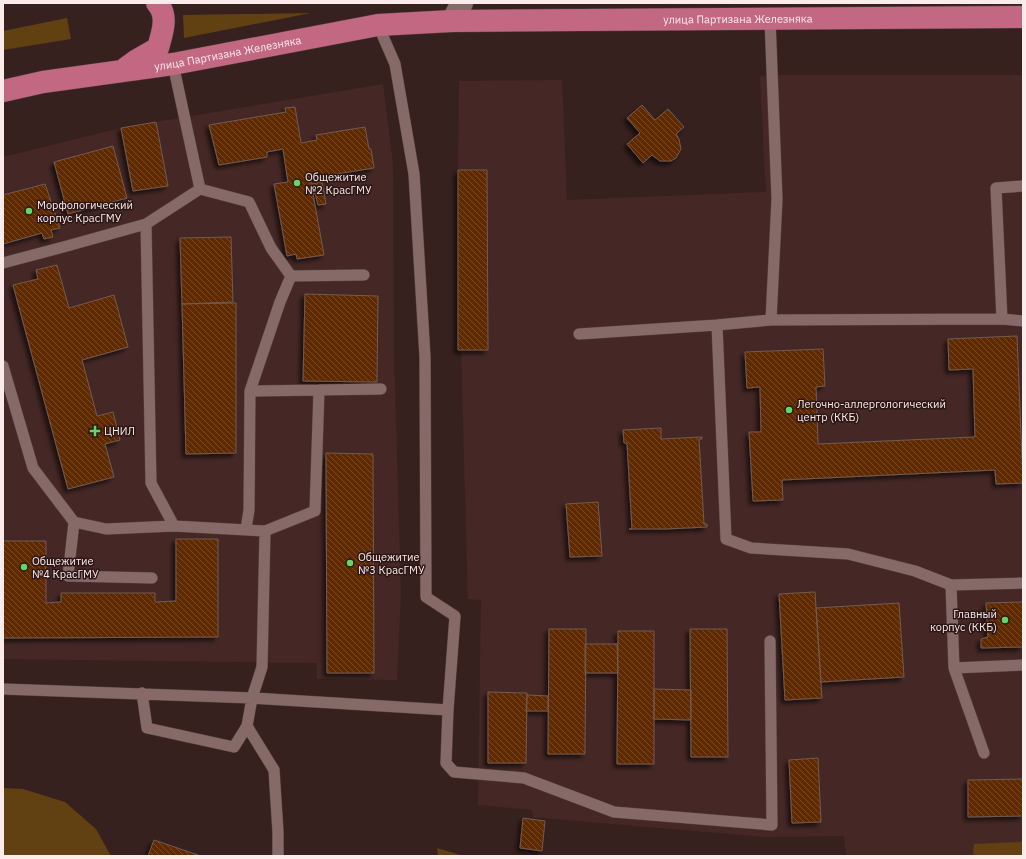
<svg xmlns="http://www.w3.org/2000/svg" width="1026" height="859" viewBox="0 0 1026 859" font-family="'IBM Plex Sans',sans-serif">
	<defs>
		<pattern id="building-back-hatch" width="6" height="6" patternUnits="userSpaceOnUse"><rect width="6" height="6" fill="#5f2905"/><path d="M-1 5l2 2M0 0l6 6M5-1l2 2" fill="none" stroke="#77482a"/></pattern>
		<filter id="shadow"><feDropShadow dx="-3.5" dy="3.5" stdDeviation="2" flood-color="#0009"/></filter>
	</defs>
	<rect width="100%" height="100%" fill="#37211f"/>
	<path fill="#452826" d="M 773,75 L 1023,75 L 1023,855 L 846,855 L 844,836 L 765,837 L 533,817 L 532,810 L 478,805 L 481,600 L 468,599 L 461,350 L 488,350 L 487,170 L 458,170 L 459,81 L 562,80 L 567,200 L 766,192 L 760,76 Z
		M 383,84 L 393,164 L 394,357 L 401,593 L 397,680 L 317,679 L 317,663 L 3,659 L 3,157 L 121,128 L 133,191 L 168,186 L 156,122 Z"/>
	<path fill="#614011" d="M 311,13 L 184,38 L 183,15 Z
		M 67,18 L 71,39 L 3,50 L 3,31 Z
		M 3,788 L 23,789 L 65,802 L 96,829 L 111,856 L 3,856 Z
		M 1023,840 L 1023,856 L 973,856 L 974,844 L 1020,842 Z
		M 437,848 L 464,856 L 438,856 Z"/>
	<path fill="url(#building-back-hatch)" stroke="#725b50" filter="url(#shadow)" d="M 642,105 L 655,120 L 668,109 L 684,127 L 676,134 L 679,139 L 681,149 L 676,158 L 671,161 L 660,161 L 652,155 L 643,163 L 627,144 L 640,133 L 627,118 Z
		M 295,107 L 301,143 L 317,140 L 316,135 L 365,127 L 369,149 L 371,149 L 374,168 L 311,178 L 311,184 L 322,182 L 326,204 L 318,205 L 315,193 L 313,194 L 324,255 L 297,259 L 296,254 L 287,256 L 274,184 L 288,182 L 283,149 L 267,152 L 267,157 L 219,165 L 209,125 L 286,112 L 285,108 Z
		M 156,122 L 168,186 L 133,191 L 121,128 Z
		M 113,146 L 127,198 L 68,214 L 54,162 Z
		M 458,170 L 487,170 L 488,350 L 458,350 Z
		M 45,184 L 60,228 L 51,230 L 53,237 L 44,239 L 42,233 L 3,244 L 3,195 Z
		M 231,237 L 233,302 L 182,304 L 180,238 Z
		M 57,265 L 69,308 L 114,295 L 128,347 L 82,360 L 97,416 L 113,412 L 120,440 L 105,444 L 114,477 L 68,489 L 13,285 L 38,279 L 36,270 Z
		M 305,294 L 378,296 L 377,382 L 303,381 Z
		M 236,303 L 236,453 L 186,454 L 182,304 Z
		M 1017,336 L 1023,483 L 996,484 L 995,470 L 782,480 L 783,500 L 753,501 L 749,432 L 761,432 L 760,387 L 747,388 L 745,352 L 823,349 L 825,386 L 816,387 L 818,444 L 975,437 L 973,369 L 949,370 L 948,339 Z
		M 661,428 L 661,439 L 702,437 L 702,439 L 699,439 L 704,524 L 707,524 L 707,527 L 666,529 L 629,529 L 632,529 L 627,443 L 624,443 L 623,430 Z
		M 326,453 L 373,454 L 374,673 L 327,673 Z
		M 598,502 L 602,556 L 570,557 L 566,504 Z
		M 176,539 L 218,539 L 218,637 L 3,638 L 3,541 L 46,541 L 46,603 L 61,602 L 61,593 L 155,593 L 155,602 L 176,601 Z
		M 815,592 L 822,698 L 785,700 L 779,594 Z
		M 1023,602 L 1023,647 L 981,648 L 981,639 L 988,637 L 986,603 Z
		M 899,603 L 904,677 L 821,682 L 816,608 Z
		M 549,629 L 586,629 L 585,754 L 548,754 Z
		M 690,629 L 727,629 L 728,757 L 691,757 Z
		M 618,631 L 654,631 L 654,764 L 617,764 Z
		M 585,644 L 617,644 L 618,673 L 585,673 Z
		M 654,689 L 691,690 L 691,720 L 654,719 Z
		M 488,692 L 527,693 L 526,763 L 488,763 Z
		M 527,695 L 548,696 L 548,711 L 526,711 Z
		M 818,758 L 821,822 L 792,823 L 789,760 Z
		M 1023,779 L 1023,816 L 968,817 L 968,780 Z
		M 523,818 L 545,821 L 542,851 L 520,848 Z
		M 154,840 L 201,856 L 148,856 Z"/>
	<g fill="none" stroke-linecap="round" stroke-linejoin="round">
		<g stroke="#523f3f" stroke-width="12">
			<path id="lane" d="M 770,19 L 777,199 L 771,320
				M 378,25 L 395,64 L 414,174 L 425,357 L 426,597 L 455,616 L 448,710
				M 173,64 L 200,189
				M 3,263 L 67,246 L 146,224 L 200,189 L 249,202 L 271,248 L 291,276 L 364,275
				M 1002,319 L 996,188 L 1023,186
				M 717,325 L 726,539 L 751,548 L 848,554 L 915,571 L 951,585
				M 579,334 L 717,325 L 771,320 L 1002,319 L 1023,321
				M 3,366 L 33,468 L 74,522 L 106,529 L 174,526 L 151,483 L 146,224
				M 250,391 L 319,390
				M 74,522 L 68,576 L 152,578
				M 174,526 L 265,531 L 315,511 L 319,390 L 381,389
				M 246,529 L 249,510 L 250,391 L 280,302 L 291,276
				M 954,668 L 1023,665
				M 3,689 L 252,698 L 448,710 L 446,763 L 454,772 L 524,778 L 614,812 L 772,825 L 770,641
				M 142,693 L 147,728 L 234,747 L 247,726 L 252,698 L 262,667 L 265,531
				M 247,726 L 274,770 L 278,832 L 278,856
				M 984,753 L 954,668 L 951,585 L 1023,583"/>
		</g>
		<g stroke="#523f3f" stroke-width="23">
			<path id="secondary" d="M 452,21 L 462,3"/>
		</g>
		<g stroke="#523f3f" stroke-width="23">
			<g id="primary">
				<path d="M 126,68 L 137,60 L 158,48 C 162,33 169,16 157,3"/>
				<path id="s1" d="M 3,91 L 43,82 L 173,64 L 378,25 L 452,21 L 1023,17"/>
			</g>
		</g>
		<use href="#lane" stroke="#856a67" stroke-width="11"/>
		<use href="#secondary" stroke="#856a67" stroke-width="22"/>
		<use href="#primary" stroke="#c36883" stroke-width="22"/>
	</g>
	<g fill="#66d467" stroke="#2c1716" stroke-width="1.5">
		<circle cx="297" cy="183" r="4"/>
		<circle cx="29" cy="211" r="4"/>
		<circle cx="789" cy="410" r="4"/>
		<path d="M93 425h4v4h4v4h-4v4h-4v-4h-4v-4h4z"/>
		<circle cx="350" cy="563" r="4"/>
		<circle cx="24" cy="567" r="4"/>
		<circle cx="1005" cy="620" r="4"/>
	</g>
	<g text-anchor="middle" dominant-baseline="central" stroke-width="3" stroke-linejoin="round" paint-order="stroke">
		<g font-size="11" fill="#fbebea" stroke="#2c1716">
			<text stroke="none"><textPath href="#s1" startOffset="741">улица Партизана Железняка</textPath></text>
			<text stroke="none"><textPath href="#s1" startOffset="228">улица Партизана Железняка</textPath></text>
		</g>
		<g font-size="11" fill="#fbebea" stroke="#2c1716" text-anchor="start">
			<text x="305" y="177">Общежитие<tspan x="305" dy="13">№2 КрасГМУ</tspan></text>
			<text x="37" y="205">Морфологический<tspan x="37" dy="13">корпус КрасГМУ</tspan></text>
			<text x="797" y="404">Легочно-аллергологический<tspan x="797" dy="13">центр (ККБ)</tspan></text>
			<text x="104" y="431">ЦНИЛ</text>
			<text x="358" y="557">Общежитие<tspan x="358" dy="13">№3 КрасГМУ</tspan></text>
			<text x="32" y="561">Общежитие<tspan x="32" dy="13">№4 КрасГМУ</tspan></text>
			<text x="997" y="614" text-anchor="end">Главный<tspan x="997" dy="13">корпус (ККБ)</tspan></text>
		</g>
	</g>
	<rect width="1026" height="859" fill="none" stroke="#fbebea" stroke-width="8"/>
</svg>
